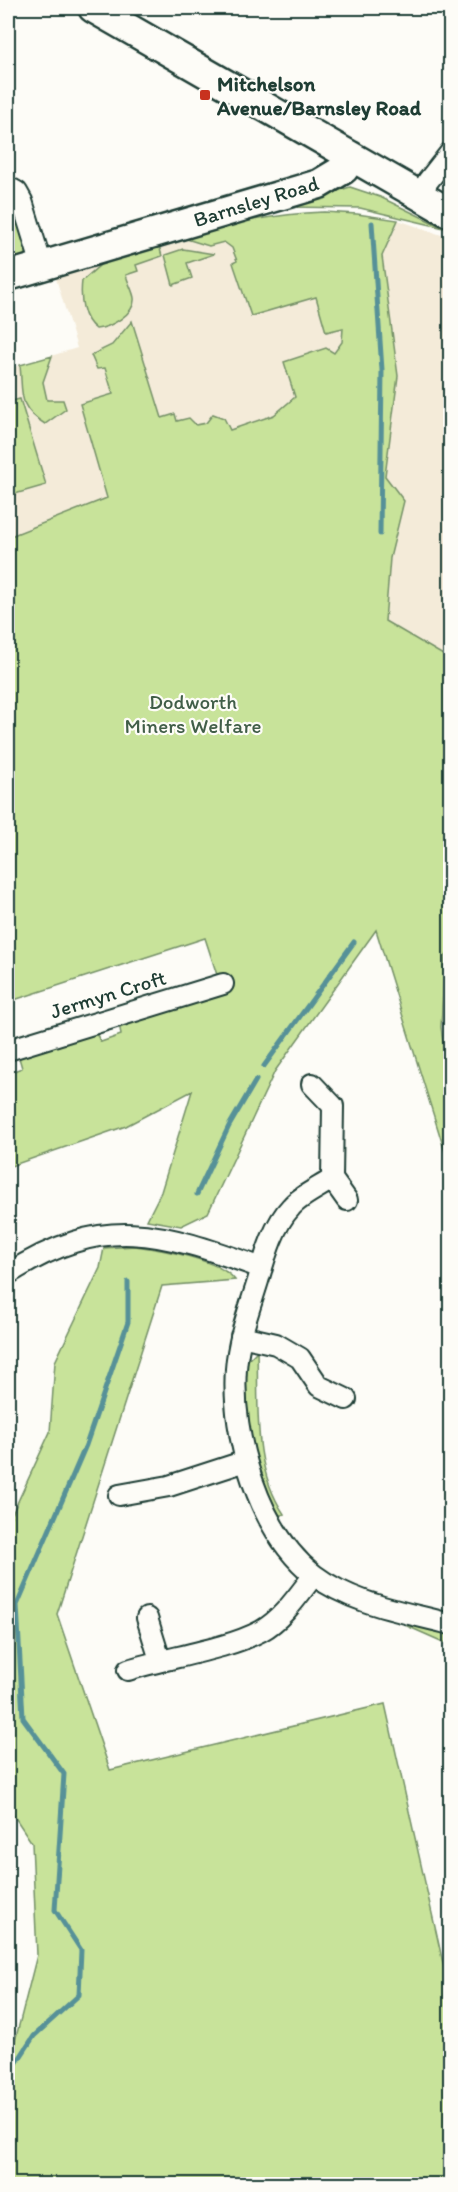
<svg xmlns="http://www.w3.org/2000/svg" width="458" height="2192" viewBox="0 0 458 2192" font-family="Itim,sans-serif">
	<rect width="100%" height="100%" fill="#fdfcf7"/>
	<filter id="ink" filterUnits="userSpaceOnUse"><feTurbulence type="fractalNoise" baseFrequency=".0167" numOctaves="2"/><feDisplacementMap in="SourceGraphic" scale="12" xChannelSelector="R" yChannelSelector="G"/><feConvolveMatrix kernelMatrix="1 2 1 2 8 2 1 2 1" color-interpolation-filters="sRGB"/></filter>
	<g filter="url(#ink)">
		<path fill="#f4ebd9" d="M 324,212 L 357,214 L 361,400 L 8,537 L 8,369 L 77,348 L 55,275 L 164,241 Z
			M 398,220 L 450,238 L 450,659 L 385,621 L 390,558 L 404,501 L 385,476 L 398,376 L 382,256 Z"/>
		<path fill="#c8e39a" stroke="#749067" stroke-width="1.5" d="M 350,187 L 380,197 L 444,228 L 360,208 L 285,207 Z
			M 8,201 L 12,203 L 27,252 L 32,252 L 27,257 L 8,263 Z
			M 324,212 L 357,214 L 398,220 L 382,256 L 398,376 L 385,476 L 404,501 L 390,558 L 385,621 L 450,659 L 450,949 L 445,958 L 441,1027 L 450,1092 L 450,1168 L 376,930 L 275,1071 L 208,1213 L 181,1226 L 147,1220 L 161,1192 L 192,1091 L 126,1126 L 8,1167 L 8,1073 L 22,1068 L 18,1054 L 94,1030 L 101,1042 L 121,1035 L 119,1022 L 219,981 L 205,938 L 8,1002 L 8,537 L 107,498 L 80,404 L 113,394 L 105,368 L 97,369 L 91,355 L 112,345 L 132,321 L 162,418 L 175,414 L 177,421 L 189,418 L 196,425 L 206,423 L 213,414 L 224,418 L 230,430 L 274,415 L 295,397 L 284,362 L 326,348 L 334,353 L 342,342 L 343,328 L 326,332 L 316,297 L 251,316 L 233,263 L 237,261 L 232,248 L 224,242 L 209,246 L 180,237 C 228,224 274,214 324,212 Z
			M 158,242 L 162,256 L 136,265 L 138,271 L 126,275 C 128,283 133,291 134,298 C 136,314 109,328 96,329 C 82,319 80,297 82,281 L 107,259 Z
			M 183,249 L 214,254 L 187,263 L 192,278 L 173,285 L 165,255 Z
			M 52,356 L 43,382 L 47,400 L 63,400 L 66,409 L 45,424 C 17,407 23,394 20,365 Z
			M 20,399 L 46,485 L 8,496 L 8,402 Z
			M 135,1246 C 160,1249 221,1260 235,1280 L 162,1286 L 57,1614 L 110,1770 L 385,1704 L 450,1994 L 450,2184 L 8,2184 L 8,2047 L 14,2045 L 37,1955 L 32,1843 L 8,1807 L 8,1774 L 11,1771 L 8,1739 L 8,1523 L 50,1432 L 55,1362 L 100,1268 L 104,1248 Z
			M 257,1351 C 259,1406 252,1467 284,1514 L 278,1516 L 255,1461 L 244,1398 L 244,1364 Z
			M 408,1621 L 450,1633 L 450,1645 L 407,1626 Z"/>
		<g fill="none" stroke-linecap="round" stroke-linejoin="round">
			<path stroke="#579198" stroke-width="5" d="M 372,223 L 382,370 L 380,534
				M 264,1066 L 354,942
				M 197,1194 L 229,1126 L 256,1080
				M 8,2076 L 34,2036 L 79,1995 L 81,1950 L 55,1910 L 64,1774 L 23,1718 L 17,1605 L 86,1445 L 128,1322 L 128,1282
				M 8,2112 L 8,2138
				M 8,2173 L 9,2184"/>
			<g stroke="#1f3d34" stroke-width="24">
				<path id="street" d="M 8,187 L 17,192 L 22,201 L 42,266
					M 420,196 L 428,181 L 450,153
					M 8,1050 L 223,984
					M 312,1084 L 333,1106 L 332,1179 C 320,1187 300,1196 291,1207 C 273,1226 265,1257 258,1281 C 249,1310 238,1339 236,1369 C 231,1436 259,1532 314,1575 C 352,1604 405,1612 450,1624
					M 332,1179 L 347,1200
					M 8,1274 C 105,1212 160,1232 262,1268
					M 241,1336 L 276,1344 L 300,1358 L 319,1386 L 346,1399
					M 119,1495 L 169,1486 L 246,1461
					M 147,1618 L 160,1660
					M 128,1670 C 169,1657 225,1650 261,1631 C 283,1619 299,1594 314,1575"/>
			</g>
			<g stroke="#1f3d34" stroke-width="33">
				<path id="secondary" d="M 93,8 L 450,213
					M 8,276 L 319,184 L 344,169 L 351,156"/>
			</g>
			<use href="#street" stroke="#fdfcf7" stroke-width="20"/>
			<use href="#secondary" stroke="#fdfcf7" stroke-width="28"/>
		</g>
	</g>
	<rect fill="#c8321e" stroke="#fdfcf7" stroke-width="2" x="199" y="89" width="12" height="12" rx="3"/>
	<g text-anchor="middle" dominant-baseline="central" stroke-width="4.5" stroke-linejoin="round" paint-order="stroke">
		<g font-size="21" font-weight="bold" fill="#1f3d34" stroke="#fdfcf7" text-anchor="start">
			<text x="217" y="83">Mitchelson<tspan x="217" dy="24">Avenue/Barnsley Road</tspan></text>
		</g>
		<g font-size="21" fill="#1f3d34" stroke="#fdfcf7">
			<text transform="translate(256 201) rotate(-17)">Barnsley Road</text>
			<text transform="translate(108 994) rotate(-17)">Jermyn Croft</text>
		</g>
		<g font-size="21" fill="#415e48" stroke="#fdfcf7">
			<text x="193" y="701">Dodworth<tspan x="193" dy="24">Miners Welfare</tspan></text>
		</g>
	</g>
	<rect width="458" height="2192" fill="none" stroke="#fdfcf7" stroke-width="30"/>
	<rect x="15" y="15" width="428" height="2162" fill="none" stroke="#1f3d34" stroke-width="2" filter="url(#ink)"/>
</svg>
